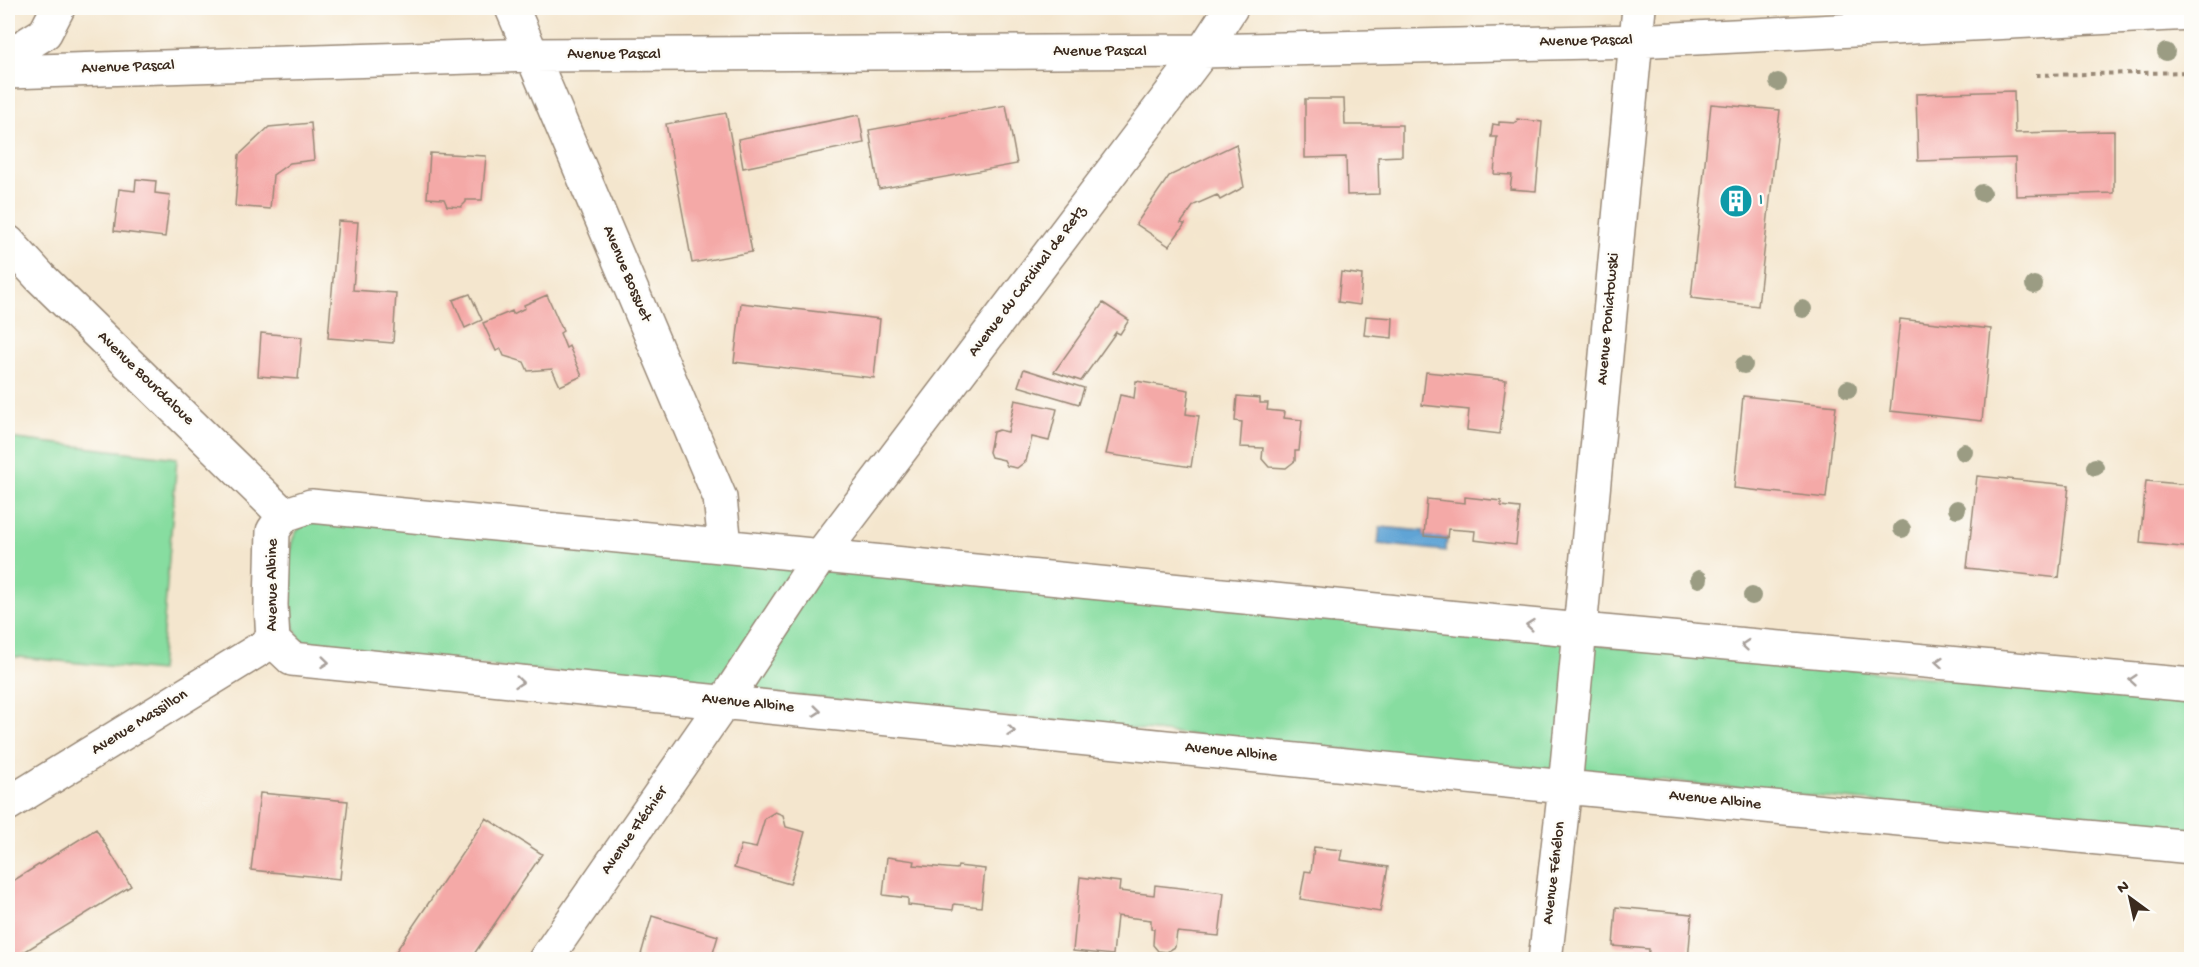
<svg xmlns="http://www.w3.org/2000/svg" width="2199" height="967" viewBox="0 0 2199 967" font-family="'Gochi Hand',sans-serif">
	<rect width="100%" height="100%" fill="#fdfcf7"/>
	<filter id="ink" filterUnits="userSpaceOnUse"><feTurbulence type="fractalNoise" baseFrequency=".0167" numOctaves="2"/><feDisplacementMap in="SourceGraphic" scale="12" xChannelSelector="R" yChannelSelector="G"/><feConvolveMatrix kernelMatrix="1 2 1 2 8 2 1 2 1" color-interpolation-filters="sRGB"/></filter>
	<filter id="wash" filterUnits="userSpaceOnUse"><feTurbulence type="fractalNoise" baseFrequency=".008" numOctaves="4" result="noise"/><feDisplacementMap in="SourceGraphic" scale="24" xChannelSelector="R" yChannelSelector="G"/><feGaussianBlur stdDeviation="1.35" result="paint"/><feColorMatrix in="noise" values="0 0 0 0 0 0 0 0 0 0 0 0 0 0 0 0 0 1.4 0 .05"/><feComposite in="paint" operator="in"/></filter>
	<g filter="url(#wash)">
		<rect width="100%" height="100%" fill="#f4e6ce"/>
		<path fill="#87dda0" stroke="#61845f" stroke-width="1.5" d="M 8,438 L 177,458 L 160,671 L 8,656 Z
			M 321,519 L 2191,703 L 2191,833 L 310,648 C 307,645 302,642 299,638 C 287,620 283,549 297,531 C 304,523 311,521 321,519 Z"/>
		<path fill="#61a4d5" stroke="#4e677a" stroke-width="1.5" d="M 1380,527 L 1424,531 L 1424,536 L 1447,538 L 1446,551 L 1378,544 Z"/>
		<g id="blocks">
			<path fill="#f4a9a7" d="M 2014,91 L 2015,133 L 2114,131 L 2114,193 L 2016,196 L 2015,158 L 1918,161 L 1916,94 Z
				M 1305,99 L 1344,99 L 1345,125 L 1402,125 L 1402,156 L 1378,157 L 1379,194 L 1347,195 L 1346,157 L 1305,158 Z
				M 1711,104 L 1780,110 L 1758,306 L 1691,298 Z
				M 1006,105 L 1017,164 L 879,189 L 869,130 Z
				M 726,113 L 752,252 L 692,263 L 666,124 Z
				M 859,115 L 864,143 L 743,168 L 738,139 Z
				M 1517,119 L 1542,122 L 1536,191 L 1510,189 L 1512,175 L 1494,174 L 1497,137 L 1491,137 L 1493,124 L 1499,125 L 1499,122 L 1516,123 Z
				M 311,123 L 314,160 L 290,163 L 273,175 L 270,209 L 235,206 L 239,155 L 269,127 Z
				M 1236,144 L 1244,187 L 1220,200 L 1217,195 L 1194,205 L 1181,223 L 1185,224 L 1169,246 L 1136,224 L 1169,176 Z
				M 430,153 L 486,156 L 482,200 L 466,200 L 466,202 L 461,207 L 447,206 L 444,199 L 427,198 Z
				M 136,179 L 156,181 L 155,193 L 170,195 L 165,237 L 114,231 L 119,189 L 135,191 Z
				M 338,221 L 358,222 L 353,290 L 396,293 L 393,343 L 328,338 Z
				M 1341,272 L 1362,275 L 1360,305 L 1338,302 Z
				M 470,294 L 482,320 L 465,328 L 453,300 Z
				M 547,295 L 563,331 L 560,333 L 566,348 L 569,346 L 582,376 L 560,386 L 552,369 L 528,371 L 524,362 L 504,356 L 501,349 L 496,351 L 483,323 L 512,311 L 513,314 L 525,308 L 524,305 Z
				M 741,303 L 880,319 L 874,378 L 734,362 Z
				M 1103,303 L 1129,320 L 1120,334 L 1116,332 L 1081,381 L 1054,372 Z
				M 1366,316 L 1393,318 L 1392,338 L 1364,335 Z
				M 1900,319 L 1991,329 L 1982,421 L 1890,411 Z
				M 261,333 L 302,337 L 298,379 L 258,376 Z
				M 1024,369 L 1084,388 L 1079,404 L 1018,386 Z
				M 1426,372 L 1506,380 L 1500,434 L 1467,430 L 1469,410 L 1422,405 Z
				M 1136,381 L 1189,390 L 1186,414 L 1199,416 L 1191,467 L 1106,454 L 1120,395 L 1134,398 Z
				M 1237,396 L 1260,398 L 1260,403 L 1268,403 L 1267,410 L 1285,412 L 1284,418 L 1302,420 L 1299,451 L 1295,451 L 1295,461 L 1286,468 L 1269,467 L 1262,459 L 1263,448 L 1240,447 L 1242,422 L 1235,421 Z
				M 1743,396 L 1836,406 L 1826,498 L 1734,488 Z
				M 1015,400 L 1057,409 L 1049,441 L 1032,437 L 1026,461 L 1017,468 L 1007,466 L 1004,460 L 991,457 L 989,452 L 993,432 L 999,430 L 1008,432 Z
				M 1977,476 L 2069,485 L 2059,578 L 1967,568 Z
				M 2146,481 L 2192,485 L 2192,548 L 2140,543 Z
				M 1465,497 L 1501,501 L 1501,506 L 1520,508 L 1516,545 L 1474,540 L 1475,531 L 1448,529 L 1447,538 L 1424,536 L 1427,499 L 1465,503 Z
				M 260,793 L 348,801 L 340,879 L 251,870 Z
				M 775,812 L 783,815 L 786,827 L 805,832 L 790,884 L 734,868 L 741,845 L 756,848 L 765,818 Z
				M 486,818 L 542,854 L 470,960 L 390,960 Z
				M 96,829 L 131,886 L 11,960 L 8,960 L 8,884 Z
				M 1314,847 L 1342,850 L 1340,860 L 1388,867 L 1380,912 L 1300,899 L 1305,871 L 1311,872 Z
				M 887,857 L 915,861 L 914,865 L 957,869 L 958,866 L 985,869 L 981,907 L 954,904 L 953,910 L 908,905 L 908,898 L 883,895 Z
				M 1080,877 L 1120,882 L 1119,891 L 1154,895 L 1155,885 L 1224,893 L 1219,936 L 1177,932 L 1175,947 L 1167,952 L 1158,951 L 1153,945 L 1154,929 L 1151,929 L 1151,920 L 1117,916 L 1113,955 L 1073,951 Z
				M 1616,907 L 1692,914 L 1688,960 L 1648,960 L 1649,949 L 1613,946 Z
				M 652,916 L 718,936 L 711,960 L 640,958 Z"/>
		</g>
	</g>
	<g filter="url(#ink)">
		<use href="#blocks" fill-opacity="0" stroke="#988876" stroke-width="1.5"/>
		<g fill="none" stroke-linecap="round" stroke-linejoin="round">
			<g stroke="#988876" stroke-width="36">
				<path id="minor" d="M 512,8 L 720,498 L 725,545
					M 8,56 L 45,33 L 58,8
					M 8,72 L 533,55 L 1203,51 L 1635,41 L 2192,13
					M 8,242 L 40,277 L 284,515
					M 2192,685 L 1581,630 L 311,506 L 284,515 L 273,531 L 271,605 L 273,641 L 292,659 L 1565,787 L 2192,847
					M 8,804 L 273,641
					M 545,960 L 724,702 L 821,555 L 1203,51 L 1231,8
					M 1545,960 L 1565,787 L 1639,8"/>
			</g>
			<path stroke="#988876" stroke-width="4" stroke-dasharray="4.5 4.5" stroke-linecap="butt" d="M 2036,75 L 2192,72"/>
			<use href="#minor" stroke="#fff" stroke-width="33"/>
		</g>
		<g fill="#9b9c83">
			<circle cx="2166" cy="52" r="9"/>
			<circle cx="1778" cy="82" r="9"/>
			<circle cx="1982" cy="193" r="9"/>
			<circle cx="2034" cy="285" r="9"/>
			<circle cx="1803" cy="309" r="9"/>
			<circle cx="1744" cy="365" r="9"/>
			<circle cx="1848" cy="389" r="9"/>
			<circle cx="1964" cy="452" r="9"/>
			<circle cx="2095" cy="467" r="9"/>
			<circle cx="1957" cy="509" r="9"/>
			<circle cx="1902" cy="529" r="9"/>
			<circle cx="1699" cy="579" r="9"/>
			<circle cx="1752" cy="596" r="9"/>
		</g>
		<defs><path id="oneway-chevron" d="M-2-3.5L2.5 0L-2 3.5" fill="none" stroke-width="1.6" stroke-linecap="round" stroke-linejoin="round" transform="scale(1.5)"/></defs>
		<g stroke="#a79f9a">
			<use href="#oneway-chevron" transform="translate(1530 625) rotate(-174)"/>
			<use href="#oneway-chevron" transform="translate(1745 645) rotate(-175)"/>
			<use href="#oneway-chevron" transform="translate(325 662) rotate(6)"/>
			<use href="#oneway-chevron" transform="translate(1939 662) rotate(-175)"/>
			<use href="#oneway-chevron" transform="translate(2133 680) rotate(-175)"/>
			<use href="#oneway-chevron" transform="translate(519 682) rotate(6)"/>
			<use href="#oneway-chevron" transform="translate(817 711) rotate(6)"/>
			<use href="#oneway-chevron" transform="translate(1011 731) rotate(6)"/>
		</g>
	</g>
	<defs>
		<g id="building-disc" transform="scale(1.725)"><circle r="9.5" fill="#0f9aa8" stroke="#fdfcf7"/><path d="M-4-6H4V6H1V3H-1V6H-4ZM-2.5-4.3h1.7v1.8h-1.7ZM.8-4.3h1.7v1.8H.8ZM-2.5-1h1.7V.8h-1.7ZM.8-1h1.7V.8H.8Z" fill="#fff"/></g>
	</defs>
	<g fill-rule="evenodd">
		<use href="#building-disc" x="1736" y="201"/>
	</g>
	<g text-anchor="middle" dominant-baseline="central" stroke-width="5" stroke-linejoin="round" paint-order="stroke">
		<g font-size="16" fill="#3b2a1e" stroke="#fdfcf7">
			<text transform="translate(1586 42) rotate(-1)">Avenue Pascal</text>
			<text x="1100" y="52">Avenue Pascal</text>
			<text x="614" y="55">Avenue Pascal</text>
			<text transform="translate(128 68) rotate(-2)">Avenue Pascal</text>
			<text transform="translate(626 274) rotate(67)">Avenue Bossuet</text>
			<text transform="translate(1028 282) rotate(-53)">Avenue du Cardinal de Retz</text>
			<text transform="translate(1609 319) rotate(-85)">Avenue Poniatowski</text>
			<text transform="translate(145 379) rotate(44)">Avenue Bourdaloue</text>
			<text transform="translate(273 585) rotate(-90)">Avenue Albine</text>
			<text transform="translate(748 704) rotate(6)">Avenue Albine</text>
			<text transform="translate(140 723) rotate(-32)">Avenue Massillon</text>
			<text transform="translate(1231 753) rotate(6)">Avenue Albine</text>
			<text transform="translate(1715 801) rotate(6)">Avenue Albine</text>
			<text transform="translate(635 831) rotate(-55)">Avenue Fléchier</text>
			<text transform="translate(1555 873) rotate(-83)">Avenue Fénélon</text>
		</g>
		<g font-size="16" fill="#0d838f" stroke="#fdfcf7" text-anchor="start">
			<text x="1759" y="201">I</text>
		</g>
	</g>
	<rect width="2199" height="967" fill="none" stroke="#fdfcf7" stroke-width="30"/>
	<g transform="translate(2130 898) rotate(327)" stroke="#fdfcf7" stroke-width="4.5" paint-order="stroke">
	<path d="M0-4.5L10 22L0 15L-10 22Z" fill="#3b2a1e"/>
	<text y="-9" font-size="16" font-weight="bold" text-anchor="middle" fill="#3b2a1e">N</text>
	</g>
</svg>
